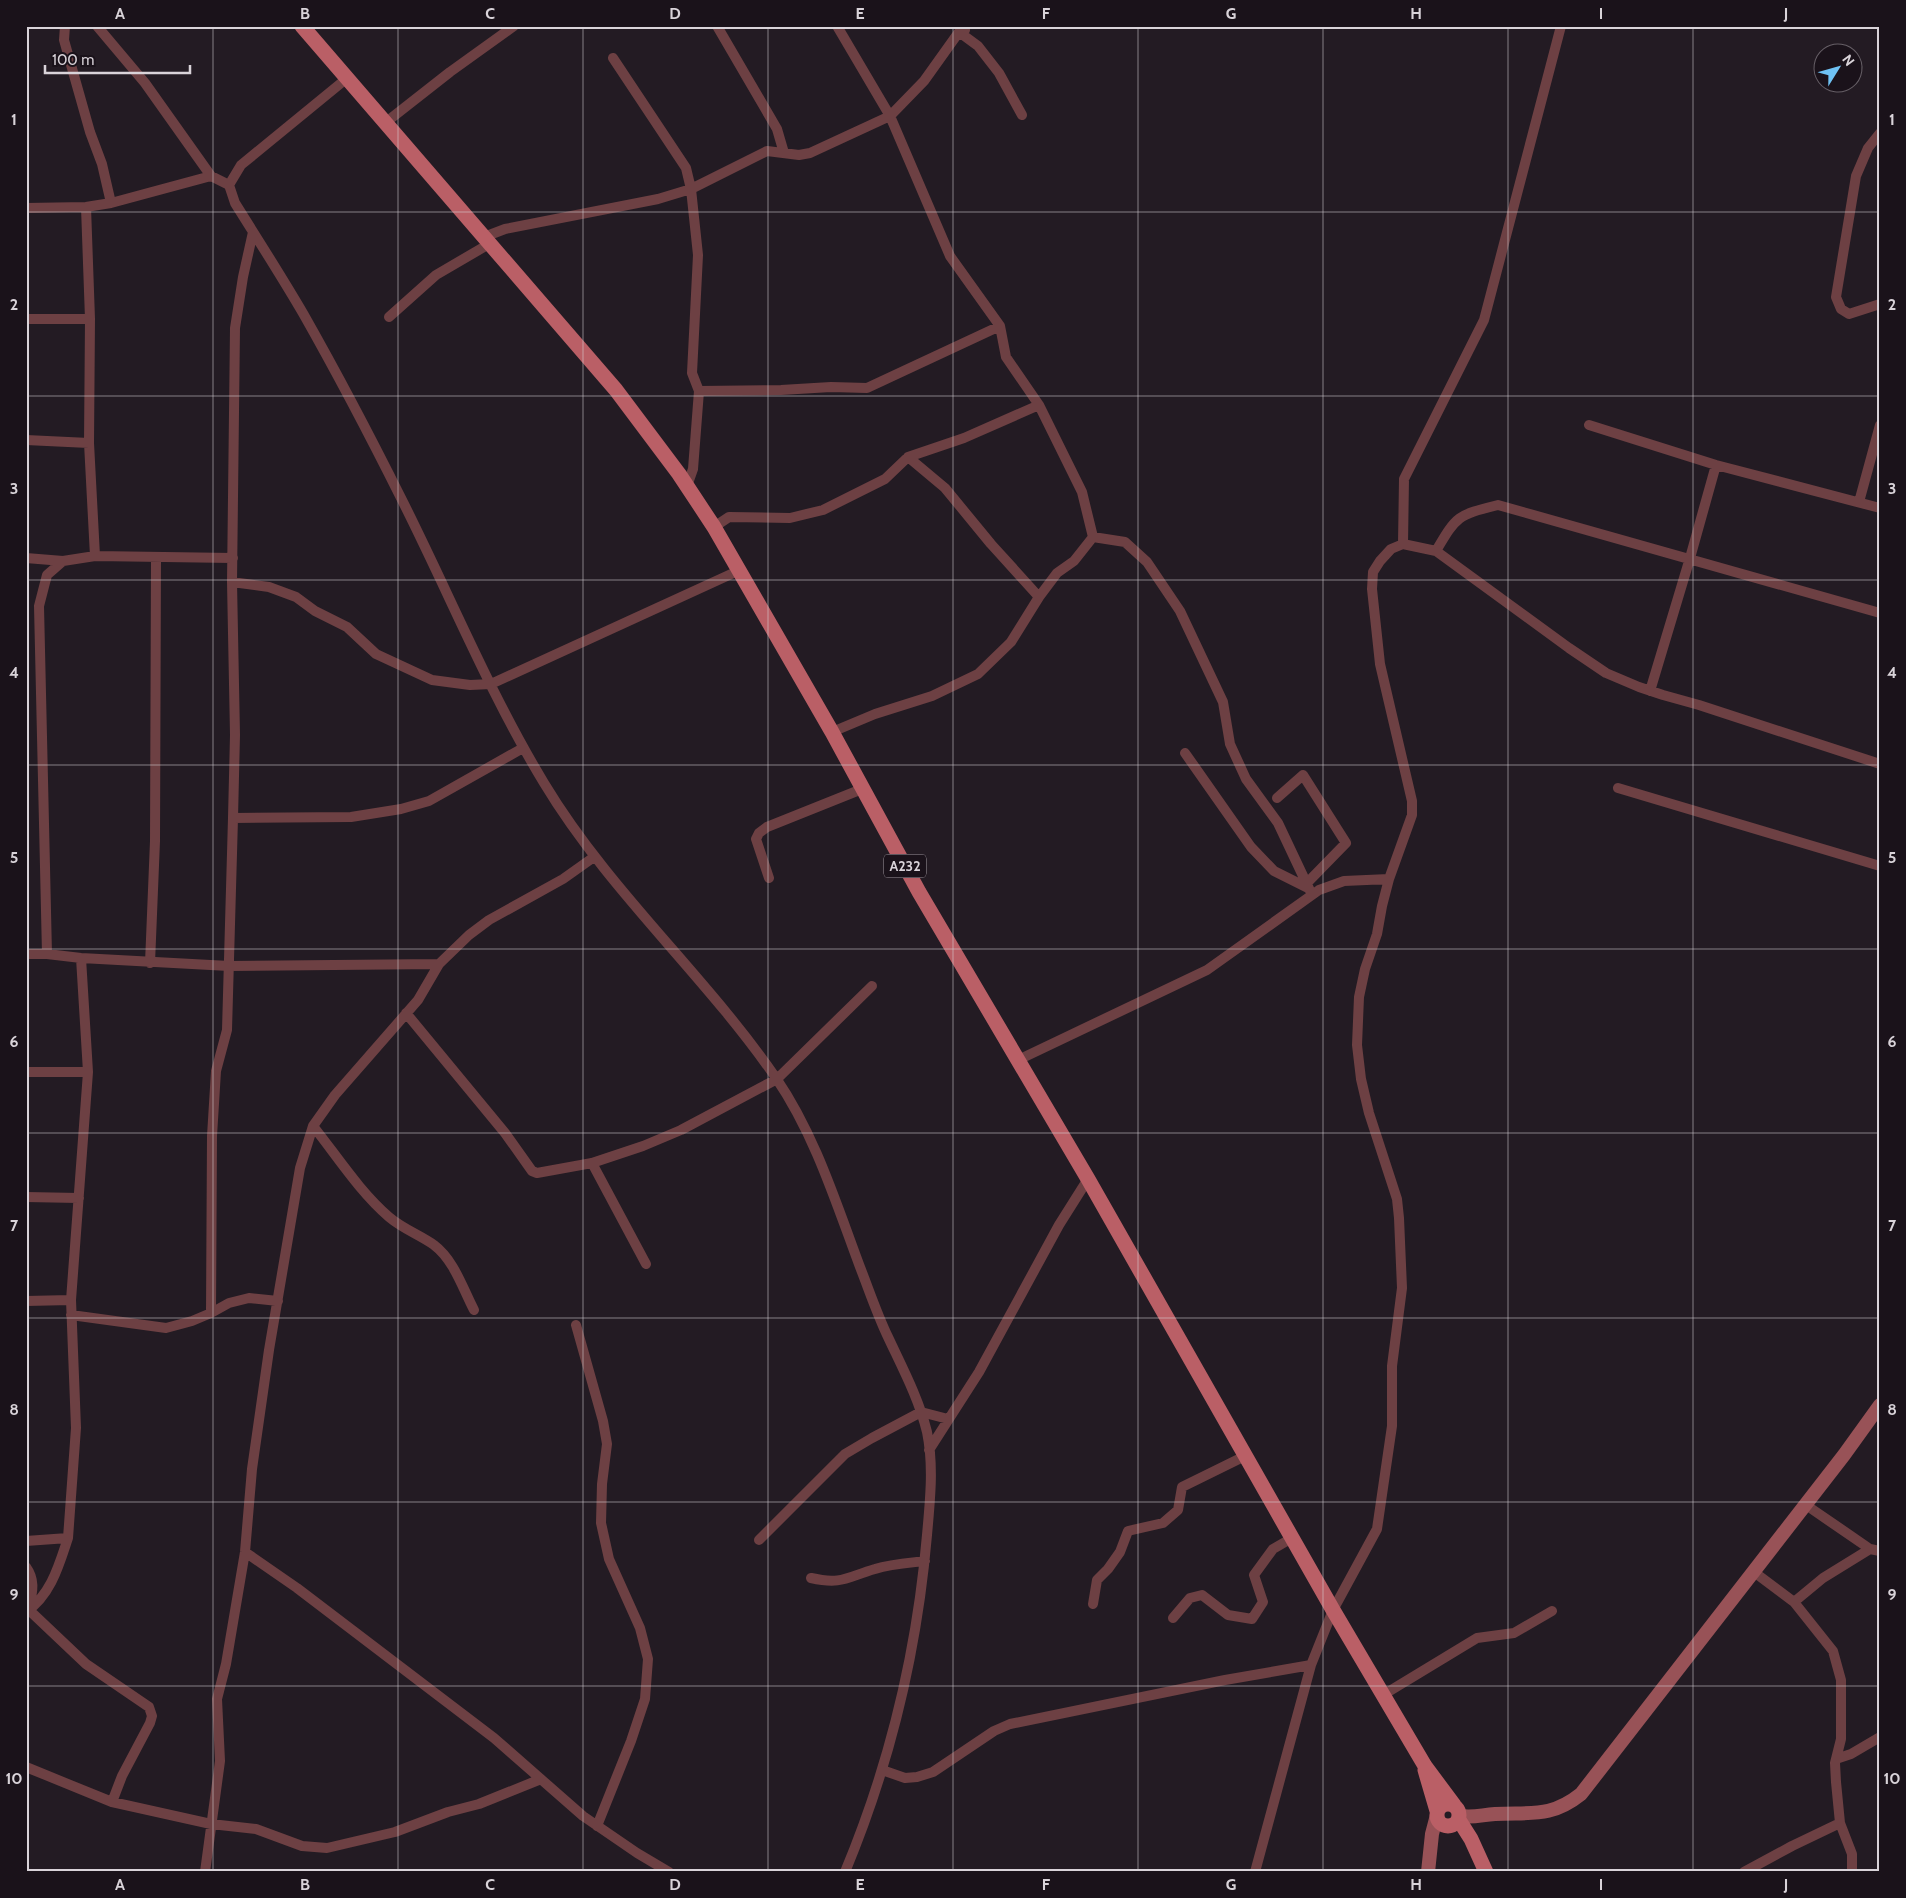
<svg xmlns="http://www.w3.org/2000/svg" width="1906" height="1898" viewBox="0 0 1906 1898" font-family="Cabin,sans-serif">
	<rect width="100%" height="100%" fill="#231b23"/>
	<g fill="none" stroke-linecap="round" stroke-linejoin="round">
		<path stroke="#6d4043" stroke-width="10" d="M 65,26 L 64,40 L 90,132 L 102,164 L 111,203
			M 97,26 L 145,83 L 211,176 L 229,185
			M 717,26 L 777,129 L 784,153
			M 837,26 L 890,116 L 950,256 L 1000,326 L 1006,357 L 1039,405 L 1082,492 L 1093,537
			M 959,32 L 978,46 L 999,73 L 1022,115
			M 613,58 L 686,168 L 691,189 L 698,255 L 692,373 L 699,391 L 693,469 L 687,486
			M 346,79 L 241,165 L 229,185 L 235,203 C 258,240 282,277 304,315 C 338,375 370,436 401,498 C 449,593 489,692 544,783 C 609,891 705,975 776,1078 C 815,1135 836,1203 860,1267 C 869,1290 877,1314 888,1337 C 902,1367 919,1399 927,1432 C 934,1466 930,1501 927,1535 C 917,1652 890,1764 845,1872
			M 385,123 L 450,72 L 514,26
			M 1880,133 L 1868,148 L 1856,176 L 1836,297 L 1841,309 L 1849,314 L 1880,304
			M 26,208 L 86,207 L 111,203 L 211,176
			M 484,237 L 505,229 L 658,199 L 691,189 L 767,151 L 799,155 L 810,153 L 890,116 L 924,81 L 959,32 L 965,30
			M 389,317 L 436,275 L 489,244
			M 26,319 L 90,319
			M 699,391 L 781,390 L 831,387 L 867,388 L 1000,326
			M 1589,425 L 1716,465 L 1880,508
			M 26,440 L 89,443
			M 908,457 L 945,488 L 991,544 L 1039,597
			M 1859,502 L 1880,425
			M 714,527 L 729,517 L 790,518 L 823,510 L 885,479 L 908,457 L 964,438 L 1039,405
			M 1403,544 L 1404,479 L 1484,320 L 1561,26
			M 1436,551 C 1457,515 1458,515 1498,505 L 1880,613
			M 95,556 L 233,558
			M 26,558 L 63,561
			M 232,582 L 269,587 L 296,597 L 315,611 L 347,627 L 376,654 L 432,680 L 470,685 L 491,684 L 740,570
			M 1650,691 L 1690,558 L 1716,465
			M 832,732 L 875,714 L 932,696 L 978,674 L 1011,642 L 1039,597 L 1057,573 L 1074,561 L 1093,537 L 1125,542 L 1147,562 L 1180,611 L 1223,702 L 1230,744 L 1246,779 L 1278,823 L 1312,895
			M 1185,753 L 1251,847 L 1274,871 L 1308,888
			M 1618,788 L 1880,866
			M 1277,798 L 1303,775 L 1346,843 L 1306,884
			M 233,818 L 351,817 L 401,809 L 429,801 L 523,748
			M 769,878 L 756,839 L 759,833 L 767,827 L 862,789
			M 26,954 L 47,954 L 81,958 L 229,966 L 439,964
			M 47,954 L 39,606 L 47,575 L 63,561 L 95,556 L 89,443 L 90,319 L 86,207
			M 150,963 L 155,841 L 156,557
			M 406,1013 L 505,1133 L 532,1171 L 537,1173 L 592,1163 L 643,1146 L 681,1130 L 777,1079 L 872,986
			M 1018,1060 L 1207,970 L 1319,890 L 1344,881 L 1389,879 L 1412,815 L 1412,801 L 1380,664 L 1372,589 L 1373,572 L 1380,561 L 1391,549 L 1403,544 L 1436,551 L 1569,648 L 1606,673 L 1639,687 L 1663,695 L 1699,705 L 1880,764
			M 26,1072 L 88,1072
			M 313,1126 C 337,1156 359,1191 389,1217 C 403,1229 420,1235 434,1245 C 454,1260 463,1289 474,1310
			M 592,1163 L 646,1264
			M 26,1197 L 79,1198
			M 71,1300 L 88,1072 L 81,958
			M 26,1301 L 71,1300 L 76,1428 L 68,1538 L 26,1541
			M 211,1313 L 212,1136 L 216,1071 L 227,1030 L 233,818 L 235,735 L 232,582 L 235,328 L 243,277 L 253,232
			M 71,1315 L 166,1328 L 192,1321 L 211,1313 L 229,1303 L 249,1298 L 278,1301
			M 576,1325 L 603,1421 L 607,1444 L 602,1484 L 601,1523 L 609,1559 L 640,1628 L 648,1659 L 645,1699 L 631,1741 L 597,1826
			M 929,1450 L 979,1372 L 1059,1225 L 1088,1179
			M 1806,1505 L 1870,1549 L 1880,1551
			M 759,1540 L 845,1454 L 872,1438 L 921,1412 L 948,1419
			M 245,1552 L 297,1588 L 494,1738 L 583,1816 L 637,1853 L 669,1872
			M 26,1567 C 36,1581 32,1593 29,1609
			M 1754,1572 L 1794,1602 L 1833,1651 L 1841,1680 L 1841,1739 L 1835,1763 L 1836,1782 L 1840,1823 L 1852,1854 L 1852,1872
			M 811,1578 C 842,1585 847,1577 875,1569 C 891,1564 908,1563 925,1561
			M 1794,1602 L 1823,1578 L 1870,1549
			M 1093,1604 L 1097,1580 L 1108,1569 L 1120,1552 L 1128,1531 L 1163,1523 L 1178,1510 L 1182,1487 L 1245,1456
			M 29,1610 L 86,1664 L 149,1707 L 152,1716 L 150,1723 L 122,1776 L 112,1802
			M 26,1612 C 51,1595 59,1565 68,1538
			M 1173,1618 L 1190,1598 L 1202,1595 L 1228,1615 L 1252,1619 L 1263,1602 L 1254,1575 L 1273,1549 L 1292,1538
			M 1383,1695 L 1477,1638 L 1514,1633 L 1552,1611
			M 1836,1759 L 1851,1754 L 1880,1737
			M 26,1767 L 112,1802 L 211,1824 L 256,1829 L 302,1846 L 327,1848 L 395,1832 L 448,1812 L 479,1804 L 541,1779
			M 882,1770 L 905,1778 L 917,1777 L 933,1772 L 994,1731 L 1010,1724 L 1225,1680 L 1311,1665
			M 205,1872 L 220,1761 L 217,1699 L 226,1664 L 245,1552 L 252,1469 L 269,1350 L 300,1168 L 313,1126 L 335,1095 L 418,1000 L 439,964 L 469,935 L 489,920 L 563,879 L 594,857
			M 1255,1872 L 1311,1665 L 1333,1610 L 1377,1529 L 1392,1426 L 1392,1366 L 1402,1288 L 1399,1218 L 1397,1199 L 1369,1113 L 1361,1079 L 1357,1045 L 1359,997 L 1365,969 L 1377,934 L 1382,906 L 1389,879
			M 1744,1872 L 1792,1846 L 1840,1823"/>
		<path stroke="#985257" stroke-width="14" d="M 1460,1816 C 1474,1818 1481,1815 1495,1814 C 1531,1812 1551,1818 1581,1794 L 1844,1455 L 1880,1405
			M 1428,1872 L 1432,1834 L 1437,1815"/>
		<path stroke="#ba5f66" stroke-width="15" d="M 302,26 L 616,390 L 679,474 L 714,527 L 832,732 L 919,892 L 1088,1179 L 1333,1610 L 1425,1766 L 1454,1805
			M 1425,1770 L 1437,1811
			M1437 1815a11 11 0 1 1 22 0a11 11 0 1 1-22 0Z
			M 1459,1820 L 1471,1839 L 1486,1872"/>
	</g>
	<path fill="none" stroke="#d9d3d9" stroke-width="1" stroke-opacity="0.55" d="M 213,26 L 213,1872M 398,26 L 398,1872M 583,26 L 583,1872M 768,26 L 768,1872M 953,26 L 953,1872M 1138,26 L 1138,1872M 1323,26 L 1323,1872M 1508,26 L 1508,1872M 1693,26 L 1693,1872M 26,212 L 1880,212M 26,396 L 1880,396M 26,580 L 1880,580M 26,765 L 1880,765M 26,949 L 1880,949M 26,1133 L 1880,1133M 26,1318 L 1880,1318M 26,1502 L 1880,1502M 26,1686 L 1880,1686"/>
	<g text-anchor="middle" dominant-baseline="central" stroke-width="4" stroke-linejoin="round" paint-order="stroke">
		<rect fill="#1a121a" stroke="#a099a0" stroke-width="1" x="884" y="854.5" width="42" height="23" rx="4"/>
		<g font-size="14" font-weight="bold" fill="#d9d3d9">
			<text x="905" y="866">A232</text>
		</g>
	</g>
	<rect width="1906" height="1898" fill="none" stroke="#1a121a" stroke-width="55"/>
	<g transform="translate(1838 68) rotate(53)"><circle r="24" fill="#1a121a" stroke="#665f66"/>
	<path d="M0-4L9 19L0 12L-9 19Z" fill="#6fc2f4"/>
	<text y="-8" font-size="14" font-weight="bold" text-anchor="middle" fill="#d9d3d9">N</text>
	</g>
	<path d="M45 65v8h145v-8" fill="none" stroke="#d9d3d9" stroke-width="2.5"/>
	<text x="52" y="65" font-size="15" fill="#d9d3d9" stroke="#1a121a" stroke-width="4" paint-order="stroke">100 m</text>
	<rect x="28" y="28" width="1850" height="1842" fill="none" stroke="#d9d3d9" stroke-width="2"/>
	<g font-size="16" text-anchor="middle" font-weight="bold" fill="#d9d3d9">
		<text x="120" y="19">A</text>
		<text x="305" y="19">B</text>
		<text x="490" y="19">C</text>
		<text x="675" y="19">D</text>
		<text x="860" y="19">E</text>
		<text x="1046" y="19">F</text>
		<text x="1231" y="19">G</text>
		<text x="1416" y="19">H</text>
		<text x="1601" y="19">I</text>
		<text x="1786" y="19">J</text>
		<text x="14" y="125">1</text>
		<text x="1892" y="125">1</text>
		<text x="14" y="310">2</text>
		<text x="1892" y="310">2</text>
		<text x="14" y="494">3</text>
		<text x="1892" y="494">3</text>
		<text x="14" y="678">4</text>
		<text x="1892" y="678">4</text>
		<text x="14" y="863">5</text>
		<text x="1892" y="863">5</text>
		<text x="14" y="1047">6</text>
		<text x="1892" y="1047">6</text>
		<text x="14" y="1231">7</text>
		<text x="1892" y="1231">7</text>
		<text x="14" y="1415">8</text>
		<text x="1892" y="1415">8</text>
		<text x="14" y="1600">9</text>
		<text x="1892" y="1600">9</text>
		<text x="14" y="1784">10</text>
		<text x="1892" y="1784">10</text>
		<text x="120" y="1890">A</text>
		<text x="305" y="1890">B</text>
		<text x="490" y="1890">C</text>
		<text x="675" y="1890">D</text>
		<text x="860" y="1890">E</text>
		<text x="1046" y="1890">F</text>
		<text x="1231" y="1890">G</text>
		<text x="1416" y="1890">H</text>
		<text x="1601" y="1890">I</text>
		<text x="1786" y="1890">J</text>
	</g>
</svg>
